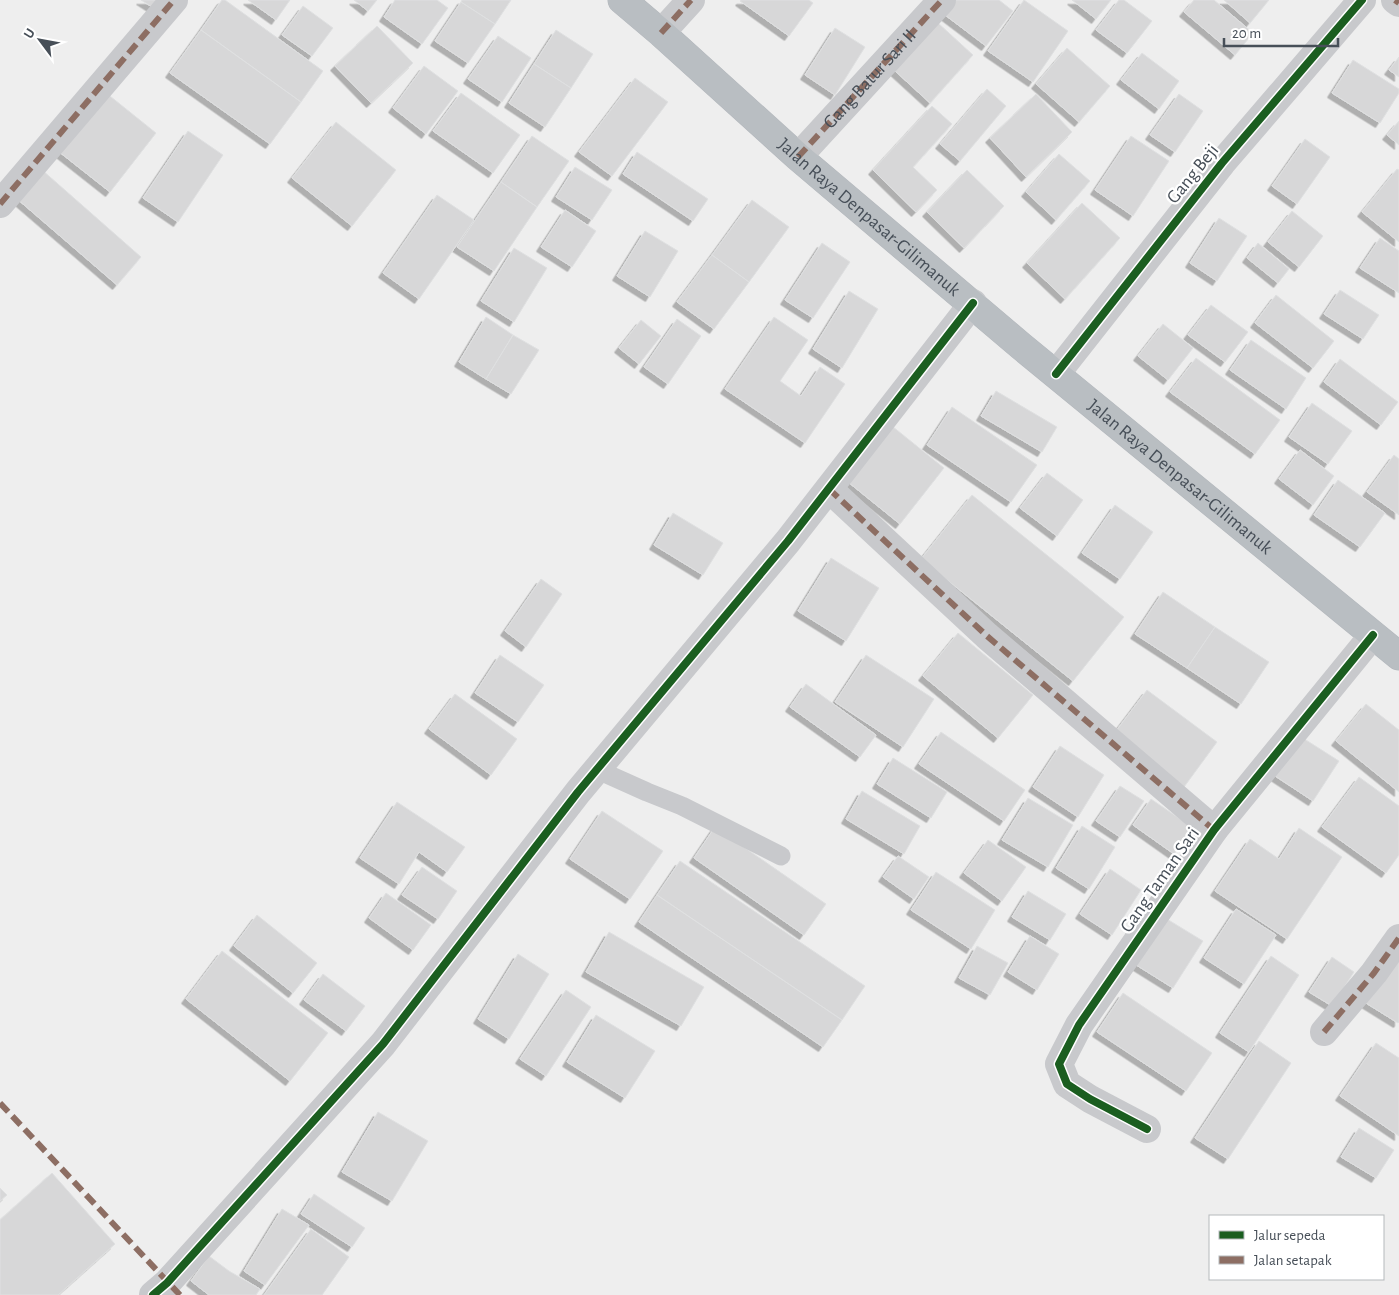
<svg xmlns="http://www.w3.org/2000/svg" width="1399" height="1295" viewBox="0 0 1399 1295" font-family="'Alegreya Sans',sans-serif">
	<defs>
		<filter id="shadow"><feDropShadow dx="-4.5" dy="4.5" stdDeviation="0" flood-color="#0004"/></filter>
	</defs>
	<rect width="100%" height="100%" fill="#eee"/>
	<path fill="#d7d7d8" stroke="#dfe0e1" filter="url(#shadow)" d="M 141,0 L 161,0 L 155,9 Z
		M 222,0 L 225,0 L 323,71 L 301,102 L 201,30 Z
		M 248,0 L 290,0 L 276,20 Z
		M 354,0 L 377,0 L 368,11 Z
		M 395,0 L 437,0 L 448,8 L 422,44 L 384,17 Z
		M 462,0 L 511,0 L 495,24 L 461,2 Z
		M 741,0 L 809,0 L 813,3 L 789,36 L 740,1 Z
		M 956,0 L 999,0 L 1013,11 L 986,46 L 945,15 Z
		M 1024,0 L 1068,31 L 1033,82 L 988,51 Z
		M 1072,0 L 1111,0 L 1096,19 Z
		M 1119,0 L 1124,0 L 1152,21 L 1127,53 L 1096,30 Z
		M 1194,0 L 1214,0 L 1253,33 L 1235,55 L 1184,12 Z
		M 1224,0 L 1269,0 L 1250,23 Z
		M 461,2 L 495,24 L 468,63 L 435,41 Z
		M 303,6 L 333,28 L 312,56 L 282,35 Z
		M 937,22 L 973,55 L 930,103 L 894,70 Z
		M 377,26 L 413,63 L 371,103 L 335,66 Z
		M 835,28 L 865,47 L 835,95 L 805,75 Z
		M 201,30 L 301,102 L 270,144 L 170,73 Z
		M 556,30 L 593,54 L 571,88 L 534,64 Z
		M 498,36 L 531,58 L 502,102 L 468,79 Z
		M 1067,48 L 1110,86 L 1079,122 L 1036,84 Z
		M 1142,53 L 1179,81 L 1159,109 L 1121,80 Z
		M 1399,57 L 1399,77 L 1389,70 Z
		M 1353,60 L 1399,89 L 1399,93 L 1380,123 L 1332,93 Z
		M 534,64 L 571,88 L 545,127 L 509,103 Z
		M 424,66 L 458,91 L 426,134 L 393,108 Z
		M 635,78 L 668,102 L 612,176 L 579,152 Z
		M 987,89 L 1006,106 L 960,161 L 940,144 Z
		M 105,92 L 156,133 L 110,192 L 58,151 Z
		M 461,93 L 520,135 L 493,173 L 433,131 Z
		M 1036,94 L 1072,132 L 1026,177 L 990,138 Z
		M 1179,94 L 1203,111 L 1175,152 L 1150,135 Z
		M 932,106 L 952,124 L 913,167 L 937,190 L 916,212 L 873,170 Z
		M 1399,121 L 1399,145 L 1387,135 Z
		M 336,122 L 396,170 L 352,226 L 292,178 Z
		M 188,131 L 223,155 L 178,222 L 143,198 Z
		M 532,136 L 569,161 L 537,207 L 501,182 Z
		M 1131,136 L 1169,161 L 1133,216 L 1095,190 Z
		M 1305,139 L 1330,157 L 1297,204 L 1272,186 Z
		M 637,152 L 708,199 L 693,221 L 623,174 Z
		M 1059,154 L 1090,181 L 1056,220 L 1026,192 Z
		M 575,167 L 612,190 L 592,220 L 556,197 Z
		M 41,169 L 141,257 L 117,285 L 16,198 Z
		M 1397,169 L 1399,170 L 1399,242 L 1362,212 Z
		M 967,170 L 1004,206 L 964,248 L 927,212 Z
		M 501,182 L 537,207 L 494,271 L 457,247 Z
		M 437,195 L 474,220 L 419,299 L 383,273 Z
		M 752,200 L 789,227 L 749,282 L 712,255 Z
		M 1082,203 L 1120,238 L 1065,299 L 1027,263 Z
		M 565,210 L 596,231 L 572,267 L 541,247 Z
		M 1292,211 L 1323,236 L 1299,267 L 1268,242 Z
		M 1219,218 L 1247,236 L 1217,281 L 1190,263 Z
		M 645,231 L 678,251 L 650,297 L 617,276 Z
		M 1380,238 L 1399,251 L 1399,293 L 1360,268 Z
		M 822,243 L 850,262 L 813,318 L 785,300 Z
		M 1258,243 L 1289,269 L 1278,283 L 1247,258 Z
		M 514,248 L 547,268 L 514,322 L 481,301 Z
		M 712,255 L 749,282 L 714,329 L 677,302 Z
		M 1340,290 L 1379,315 L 1363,339 L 1324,314 Z
		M 849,291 L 878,309 L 842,368 L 813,349 Z
		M 1276,295 L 1334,341 L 1313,368 L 1255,323 Z
		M 1211,305 L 1248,332 L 1225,362 L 1188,335 Z
		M 486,317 L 513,335 L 486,379 L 459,362 Z
		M 774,317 L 808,340 L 780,381 L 801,396 L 820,367 L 845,384 L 805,443 L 725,389 Z
		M 677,319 L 701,336 L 668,384 L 644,367 Z
		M 641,320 L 661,336 L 639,364 L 619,348 Z
		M 1163,324 L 1193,348 L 1168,380 L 1138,356 Z
		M 513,335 L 539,350 L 511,394 L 486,379 Z
		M 1251,340 L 1306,378 L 1286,409 L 1230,370 Z
		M 1196,358 L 1280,420 L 1255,454 L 1170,392 Z
		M 1340,359 L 1398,402 L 1381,425 L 1324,382 Z
		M 996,391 L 1057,427 L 1042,452 L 981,416 Z
		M 1312,403 L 1352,431 L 1328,464 L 1289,437 Z
		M 952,407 L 1037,465 L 1011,502 L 927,445 Z
		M 892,426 L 944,468 L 900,524 L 848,482 Z
		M 1300,450 L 1334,476 L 1313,505 L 1279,479 Z
		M 1394,455 L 1399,459 L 1399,515 L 1367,492 Z
		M 1047,473 L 1083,500 L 1057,536 L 1020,508 Z
		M 1338,480 L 1385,513 L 1360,547 L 1314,515 Z
		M 972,495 L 1124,617 L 1073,681 L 921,559 Z
		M 1115,505 L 1153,532 L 1120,579 L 1082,553 Z
		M 673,513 L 723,543 L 703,575 L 654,545 Z
		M 831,558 L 879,588 L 846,641 L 798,611 Z
		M 541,579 L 562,594 L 526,647 L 505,631 Z
		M 1163,592 L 1215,627 L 1187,668 L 1135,634 Z
		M 1215,627 L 1269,662 L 1241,704 L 1187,668 Z
		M 958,633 L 1033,695 L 998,738 L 923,676 Z
		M 500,655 L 544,685 L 518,722 L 475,693 Z
		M 866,655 L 934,699 L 903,747 L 835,702 Z
		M 806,684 L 876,735 L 860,757 L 790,707 Z
		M 1147,690 L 1217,742 L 1184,787 L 1113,735 Z
		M 455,694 L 517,739 L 491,775 L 429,729 Z
		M 1366,704 L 1399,730 L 1399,792 L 1336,741 Z
		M 941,732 L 1025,790 L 1004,821 L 919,764 Z
		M 1295,733 L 1339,761 L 1313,801 L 1269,772 Z
		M 1060,746 L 1104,775 L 1078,817 L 1033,787 Z
		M 893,758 L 947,792 L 931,818 L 877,784 Z
		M 1359,777 L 1399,806 L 1399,855 L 1386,873 L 1322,827 Z
		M 1120,786 L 1144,801 L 1120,837 L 1096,821 Z
		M 862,791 L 920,826 L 904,854 L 846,819 Z
		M 1028,798 L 1073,825 L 1048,867 L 1002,840 Z
		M 1151,799 L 1192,827 L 1174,854 L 1133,825 Z
		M 397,802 L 465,847 L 447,872 L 419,852 L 399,884 L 360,858 Z
		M 602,811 L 663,851 L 630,899 L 570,859 Z
		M 1082,826 L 1115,847 L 1089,889 L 1056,868 Z
		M 715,827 L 826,904 L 804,935 L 694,858 Z
		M 1299,828 L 1342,857 L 1287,939 L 1215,891 L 1250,839 L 1279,859 Z
		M 988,840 L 1026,867 L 1002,901 L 964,873 Z
		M 898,856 L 929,877 L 914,899 L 883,877 Z
		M 680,861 L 865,986 L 842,1020 L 657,895 Z
		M 422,867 L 457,891 L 438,919 L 402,895 Z
		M 1110,869 L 1141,890 L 1112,935 L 1080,914 Z
		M 936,872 L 995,910 L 971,949 L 911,910 Z
		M 1028,891 L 1066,914 L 1050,940 L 1012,917 Z
		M 386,893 L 431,925 L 413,950 L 369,918 Z
		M 657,895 L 842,1020 L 823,1047 L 639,922 Z
		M 1236,909 L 1276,935 L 1244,984 L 1204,958 Z
		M 257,915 L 317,963 L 293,993 L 234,946 Z
		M 1162,916 L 1203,941 L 1173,988 L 1133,963 Z
		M 609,932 L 704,987 L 681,1026 L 586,972 Z
		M 1030,936 L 1059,954 L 1037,990 L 1008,972 Z
		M 977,946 L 1008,963 L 990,995 L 959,978 Z
		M 222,951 L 328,1033 L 290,1081 L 186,999 Z
		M 518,954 L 549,974 L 509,1039 L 478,1019 Z
		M 1399,955 L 1399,1022 L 1398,1023 L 1361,1000 Z
		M 1271,956 L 1299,975 L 1249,1052 L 1220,1033 Z
		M 1332,957 L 1354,972 L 1332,1006 L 1309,992 Z
		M 323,974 L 365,1006 L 346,1031 L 304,1000 Z
		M 566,990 L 591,1007 L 546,1076 L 520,1059 Z
		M 1123,993 L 1212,1053 L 1186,1091 L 1097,1032 Z
		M 596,1015 L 655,1051 L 625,1098 L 567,1062 Z
		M 1259,1041 L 1291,1063 L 1228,1159 L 1195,1138 Z
		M 1376,1043 L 1399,1058 L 1399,1136 L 1340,1096 Z
		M 378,1112 L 428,1141 L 392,1201 L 342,1172 Z
		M 1359,1128 L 1394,1150 L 1376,1178 L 1341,1157 Z
		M 52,1173 L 115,1244 L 58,1295 L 0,1295 L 0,1220 Z
		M 0,1188 L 7,1195 L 0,1201 Z
		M 314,1194 L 365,1228 L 352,1247 L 301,1214 Z
		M 282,1209 L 309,1225 L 265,1285 L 244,1271 Z
		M 311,1229 L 349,1257 L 322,1295 L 264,1295 Z
		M 209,1256 L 229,1271 L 260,1289 L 256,1295 L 209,1295 L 191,1281 Z"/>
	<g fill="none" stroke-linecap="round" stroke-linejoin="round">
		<g stroke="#b3b7bc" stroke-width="29">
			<g id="highway">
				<path id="s2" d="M 622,0 L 661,33 L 798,157 L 1021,346 L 1399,656"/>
			</g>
		</g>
		<path stroke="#c8c9cc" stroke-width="19" d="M 598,770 L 647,792 L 682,806 L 781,856"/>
		<g stroke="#c8c9cc" stroke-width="28">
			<path d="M 1395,0 L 1399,3"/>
			<path d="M 661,33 L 691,0"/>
			<path id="s1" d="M 798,157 L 942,0"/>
			<path d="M 0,204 L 174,0"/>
			<path d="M 1056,374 L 1222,163 L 1362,0"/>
			<path d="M 829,489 L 987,636 L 1214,830"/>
			<path d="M 1324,1032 L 1374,973 L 1399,938"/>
			<path d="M 1147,1129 L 1090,1099 L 1067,1084 L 1059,1064 L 1079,1025 L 1214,830 L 1373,635"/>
			<path d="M 153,1295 L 167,1283 L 383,1044 L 578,792 L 788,541 L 973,303"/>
		</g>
		<use href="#highway" stroke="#b9bec2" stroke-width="28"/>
		<path stroke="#8d6e63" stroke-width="6" stroke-dasharray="12 6" stroke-linecap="butt" d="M 1395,0 L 1399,3
			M 661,33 L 691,0
			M 798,157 L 942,0
			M 0,204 L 174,0
			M 829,489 L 987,636 L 1214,830
			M 1324,1032 L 1374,973 L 1399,938
			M 0,1103 L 180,1295"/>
		<g stroke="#fff" stroke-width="11">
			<path id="cycleway" d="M 1056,374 L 1222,163 L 1362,0
				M 1147,1129 L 1090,1099 L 1067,1084 L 1059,1064 L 1079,1025 L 1214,830 L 1373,635
				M 153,1295 L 167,1283 L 383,1044 L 578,792 L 788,541 L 973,303"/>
		</g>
		<use href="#cycleway" stroke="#1b5e20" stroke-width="8"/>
	</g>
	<g text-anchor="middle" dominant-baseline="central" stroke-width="4.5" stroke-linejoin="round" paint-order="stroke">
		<g font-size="19" fill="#474f58" stroke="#fff">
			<text stroke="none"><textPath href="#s1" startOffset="106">Gang Batur Sari II</textPath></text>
			<text transform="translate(1193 174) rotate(-51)">Gang Beji</text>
			<text stroke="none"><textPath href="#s2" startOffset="329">Jalan Raya Denpasar-Gilimanuk</textPath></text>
			<text stroke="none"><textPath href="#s2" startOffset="734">Jalan Raya Denpasar-Gilimanuk</textPath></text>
			<text transform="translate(1160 880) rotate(-55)">Gang Taman Sari</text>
		</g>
	</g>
	<rect x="1209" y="1215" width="175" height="65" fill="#ffffff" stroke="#b5b9bc"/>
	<rect x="1219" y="1231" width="25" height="8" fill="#1b5e20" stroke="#b5b9bc"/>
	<text x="1254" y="1240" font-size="15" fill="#474f58">Jalur sepeda</text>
	<rect x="1219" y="1256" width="25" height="8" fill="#8d6e63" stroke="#b5b9bc"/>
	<text x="1254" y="1265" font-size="15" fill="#474f58">Jalan setapak</text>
	<g transform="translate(40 40) rotate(302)" stroke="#ffffff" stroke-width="4" paint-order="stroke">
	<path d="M0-4L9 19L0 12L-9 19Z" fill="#474f58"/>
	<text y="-8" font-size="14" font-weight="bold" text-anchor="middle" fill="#474f58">U</text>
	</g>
	<path d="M1224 38v8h114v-8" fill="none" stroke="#474f58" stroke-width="2.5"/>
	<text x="1232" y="38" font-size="15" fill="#474f58" stroke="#ffffff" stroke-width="4" paint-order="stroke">20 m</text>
</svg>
